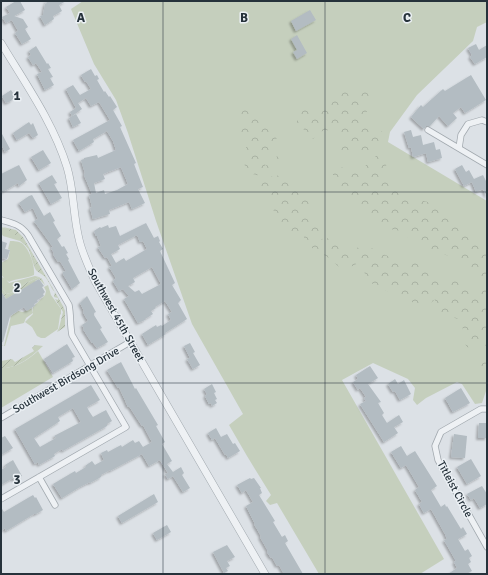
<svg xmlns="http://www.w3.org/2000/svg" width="488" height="575" viewBox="0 0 488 575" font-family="Signika,sans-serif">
	<defs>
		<pattern id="forest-crowns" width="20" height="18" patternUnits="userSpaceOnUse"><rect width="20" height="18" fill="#c5cfbd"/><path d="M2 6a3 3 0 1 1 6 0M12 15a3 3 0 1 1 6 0" fill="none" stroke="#a9b2a3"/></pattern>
		<pattern id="garden-furrows" width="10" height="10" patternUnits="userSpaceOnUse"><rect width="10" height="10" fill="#c5cfbd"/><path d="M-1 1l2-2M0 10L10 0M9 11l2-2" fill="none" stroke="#a9b2a3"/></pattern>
		<filter id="shadow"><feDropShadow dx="-2" dy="2" stdDeviation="1" flood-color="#0004"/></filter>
	</defs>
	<rect width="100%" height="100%" fill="#dce1e6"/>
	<path fill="#c5cfbd" d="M 83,1 L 487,1 L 487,22 L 477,27 L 473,41 L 417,95 L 390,132 L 388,142 L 487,201 L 487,388 L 482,403 L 475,404 L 462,384 L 457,382 L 426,398 L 417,405 L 413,400 L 415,388 L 408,379 L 373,363 L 342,380 L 444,559 L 420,574 L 319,574 L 277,503 L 270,505 L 266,501 L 271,495 L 247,456 L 229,425 L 243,414 L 192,324 L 156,221 L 128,133 L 116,100 L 94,64 L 71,9 Z
		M 1,227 C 19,230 30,248 36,264 L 34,266 L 29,250 L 25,245 L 20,241 L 3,236 L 1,233 Z
		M 10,241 C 14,241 19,241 23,244 C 30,251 35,266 34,275 C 28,278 14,279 9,282 L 1,275 L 1,263 L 8,259 L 10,250 L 8,249 Z
		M 35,276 L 39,277 L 26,283 L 14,292 L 6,294 L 1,287 L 1,277 L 5,278 L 9,283 Z
		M 48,285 L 51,295 L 61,309 L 61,314 L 60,315 L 58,329 L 45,338 L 41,338 L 37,336 L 32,327 L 25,322 L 33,314 L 33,307 L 45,295 L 46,291 L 44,287 Z
		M 32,308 L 33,313 L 26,318 L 24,323 L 11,326 L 5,346 L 1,346 L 1,345 L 4,346 L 11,316 L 18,311 L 23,312 Z
		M 38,351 L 53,377 L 1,408 L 1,368 C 14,369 28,360 38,351 Z"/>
	<path fill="url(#forest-crowns)" d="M 335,88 L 349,91 L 357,89 L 360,92 L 362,89 L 366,88 C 373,96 368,108 365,117 L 369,119 L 366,123 L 381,128 L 384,138 L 379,144 L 373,146 L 369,154 C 357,156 350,154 339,149 L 342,139 L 327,130 L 319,132 L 313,139 L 306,134 L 302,126 L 297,124 L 297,118 L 301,109 C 317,103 333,109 335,88 Z
		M 246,107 C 261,117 275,125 278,145 L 271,150 L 271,156 L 266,161 L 265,167 L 270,161 L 279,155 L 284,159 L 280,168 L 275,173 L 271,171 L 272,177 L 277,176 L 281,173 L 287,177 L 292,177 L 294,182 L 290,186 L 282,189 L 275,200 L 268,199 L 259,188 C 260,179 264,177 265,169 L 261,175 C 252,177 242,168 244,157 C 244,153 246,149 247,144 L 238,133 L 237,127 L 241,120 L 238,115 L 240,109 Z
		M 379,153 L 385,154 L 387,155 L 385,162 L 390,177 L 411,195 L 418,199 L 434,204 L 452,223 L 458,225 L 487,244 L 487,278 L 484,278 L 457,259 L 416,244 L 400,231 L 390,229 L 382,222 L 373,220 L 356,208 L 338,189 L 333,175 L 333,168 L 336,165 L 351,171 L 361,170 Z
		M 296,188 L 303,188 L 299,193 L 298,200 L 301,202 L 306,199 L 312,200 L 312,203 L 307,207 L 309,214 L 318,223 L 323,242 L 327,238 L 341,245 L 350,252 L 364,244 C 374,249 398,264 409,259 L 423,265 L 437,275 L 458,282 L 463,289 L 472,291 L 482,286 L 487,291 L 487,370 L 483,370 L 477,365 L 482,357 L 487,339 L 483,338 L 481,343 L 474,349 L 467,347 L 462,339 L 463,330 L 461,320 L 445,315 L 439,317 L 435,305 L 435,299 L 426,308 L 416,303 L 407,301 L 371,283 L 358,263 L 353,266 L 340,268 C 333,261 326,256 318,251 C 313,248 309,247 304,243 L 304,236 L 302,230 L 300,229 L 298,233 L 294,237 L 284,231 L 282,223 L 272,208 L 284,193 Z"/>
	<path fill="url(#garden-furrows)" d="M 3,227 L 16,230 L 23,237 L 63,306 L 65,311 L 65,327 L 57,332 L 59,328 L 63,312 L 55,299 L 58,300 L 58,298 L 54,297 L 55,292 C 51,289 50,283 46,278 C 42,273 36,273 34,266 L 36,264 C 27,242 20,237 3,227 Z
		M 39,277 L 42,279 L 45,285 L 39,279 L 35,281 L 36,283 L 33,283 L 6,299 L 1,291 L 1,287 L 6,294 L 14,292 L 26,283 Z
		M 35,345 L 43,346 C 32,356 17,369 1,368 L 1,361 L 12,359 L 15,362 L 34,351 L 32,348 Z"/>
	<path fill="#b3bcc2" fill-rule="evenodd" filter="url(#shadow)" d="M 16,1 L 20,1 L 25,10 L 14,16 L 23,19 L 28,27 L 25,29 L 31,39 L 22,44 L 15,33 L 18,31 L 12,20 L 6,23 L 2,17 L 10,13 L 6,7 Z
		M 45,1 L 66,1 L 59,5 L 62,11 L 53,16 L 54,19 L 45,25 L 40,16 L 43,15 L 45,4 L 47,3 Z
		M 310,10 L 316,20 L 296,31 L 291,21 Z
		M 297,35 L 307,53 L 297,59 L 293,52 L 297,50 L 291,39 Z
		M 476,44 L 479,50 L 487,45 L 487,57 L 475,64 L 470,57 L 472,55 L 468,48 Z
		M 36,46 L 47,64 L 48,63 L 51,68 L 48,69 L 53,77 L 50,78 L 54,85 L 45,90 L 37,74 L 42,72 L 36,63 L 33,65 L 28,57 L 31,55 L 29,51 Z
		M 91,69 L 95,76 L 97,75 L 99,79 L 97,80 L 104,92 L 105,91 L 109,97 L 110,96 L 117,107 L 113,110 L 122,126 L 120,127 L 136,163 L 134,164 L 143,187 L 138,189 L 145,203 L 132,209 L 129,202 L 109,210 L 110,214 L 93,219 L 90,208 L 92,207 L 89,195 L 92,194 L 84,175 L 85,173 L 81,160 L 84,159 L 84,158 L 97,155 L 98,158 L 116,150 L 113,141 L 107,131 L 93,139 L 94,142 L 79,151 L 73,140 L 110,120 L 99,102 L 91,106 L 86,98 L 78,103 L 82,109 L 72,116 L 70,112 L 76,108 L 66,89 L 73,85 L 80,95 L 91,89 L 86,81 L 85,82 L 81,75 ZM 121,167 L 128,184 L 117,190 L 105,194 L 104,190 L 96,193 L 94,183 L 105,179 L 103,174 Z
		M 471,75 L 486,100 L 465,113 L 461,107 L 453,113 L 457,118 L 448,126 L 439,116 L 430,126 L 426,126 L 424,129 L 411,117 L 421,105 L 423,107 L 443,89 L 445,91 Z
		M 11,90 L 15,96 L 11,101 L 6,103 L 2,96 Z
		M 76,114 L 81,123 L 73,127 L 69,118 Z
		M 29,122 L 31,125 L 33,123 L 38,135 L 33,138 L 29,133 L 17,140 L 13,133 Z
		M 411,130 L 413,137 L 421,135 L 423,145 L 434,142 L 436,150 L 440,149 L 442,158 L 428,162 L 426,153 L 413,157 L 411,147 L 409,148 L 404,132 Z
		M 1,132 L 10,149 L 5,152 L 1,144 Z
		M 43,150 L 51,163 L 39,170 L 31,157 Z
		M 19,165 L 27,180 L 19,186 L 18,183 L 1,193 L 1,174 Z
		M 462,165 L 466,172 L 469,170 L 474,179 L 483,175 L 487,183 L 487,197 L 483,189 L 476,192 L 472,182 L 464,186 L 455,169 Z
		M 52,175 L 57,183 L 54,184 L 62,198 L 51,204 L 39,183 Z
		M 32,195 L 44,216 L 50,212 L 55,221 L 53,222 L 61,236 L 57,239 L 62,247 L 64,246 L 68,253 L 66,254 L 69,259 L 68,260 L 80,283 L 72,289 L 63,274 L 63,272 L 66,271 L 60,261 L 58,262 L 53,254 L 54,253 L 51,248 L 53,247 L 34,221 L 38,219 L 33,208 L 25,212 L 19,203 L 29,196 Z
		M 146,223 L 154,238 L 158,236 L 160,241 L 159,242 L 163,249 L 160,251 L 175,283 L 172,285 L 181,300 L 178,303 L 187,319 L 165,333 L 166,334 L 148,345 L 142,334 L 156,325 L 157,327 L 161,325 L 162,326 L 171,320 L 168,314 L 172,312 L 165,301 L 155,307 L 156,308 L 151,311 L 153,314 L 145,319 L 145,320 L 138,323 L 124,299 L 129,296 L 123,289 L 119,291 L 113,281 L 116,278 L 109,267 L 112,266 L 107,257 L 105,258 L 99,249 L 98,247 L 101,246 L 97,236 L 96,236 L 94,231 L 100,227 L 101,228 L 108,225 L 109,228 L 116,226 L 120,236 ZM 137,235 L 140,242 L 143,241 L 147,249 L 126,261 L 124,258 L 116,263 L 111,254 L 120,249 L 118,245 ZM 152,267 L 161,284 L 142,294 L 139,290 L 135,292 L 128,286 L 135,282 L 133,278 Z
		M 1,241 L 7,243 L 5,249 L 10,250 L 7,259 L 3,258 L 1,259 Z
		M 39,279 L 44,286 L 42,287 L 45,292 L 43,294 L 44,296 L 37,300 L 38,302 L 34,304 L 35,306 L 33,307 L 27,311 L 24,307 L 10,316 L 3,342 L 1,342 L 1,291 L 6,299 Z
		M 87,296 L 96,312 L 94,313 L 94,315 L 102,328 L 100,329 L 108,342 L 97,348 L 93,343 L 92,343 L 83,329 L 84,328 L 82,325 L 88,321 L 83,312 L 84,311 L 80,303 Z
		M 190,343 L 195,352 L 193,353 L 200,365 L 193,369 L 187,359 L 190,358 L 184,346 Z
		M 67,344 L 75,357 L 72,358 L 73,361 L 53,373 L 44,359 Z
		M 121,362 L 132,383 L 135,389 L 136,388 L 158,425 L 156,426 L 165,442 L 162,444 L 172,461 L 167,464 L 173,472 L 181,467 L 184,473 L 182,475 L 190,488 L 183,492 L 173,476 L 168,479 L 165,474 L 168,473 L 160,460 L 149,466 L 142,454 L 110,471 L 110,470 L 101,475 L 101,477 L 90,483 L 90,482 L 80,487 L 62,498 L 53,484 L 75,471 L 76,473 L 86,467 L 85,466 L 92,461 L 95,465 L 104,460 L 101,453 L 107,450 L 108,452 L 121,445 L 122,447 L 133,440 L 135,443 L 139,441 L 143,447 L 152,442 L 143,425 L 142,426 L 129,406 L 128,407 L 119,387 L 118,388 L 107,370 Z
		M 370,366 L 378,378 L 368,384 L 381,402 L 378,403 L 384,413 L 382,415 L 387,423 L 399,415 L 403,422 L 394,427 L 398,433 L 384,442 L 360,404 L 366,401 L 364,398 L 366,397 L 360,388 L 358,390 L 353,382 L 358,379 L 356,375 Z
		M 395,379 L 398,384 L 404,380 L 411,394 L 400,400 L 395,391 L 393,392 L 388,384 Z
		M 212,384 L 216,392 L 214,393 L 217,399 L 215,400 L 217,403 L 212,406 L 211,403 L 209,404 L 205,396 L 207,394 L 204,389 Z
		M 91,385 L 100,400 L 87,407 L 89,411 L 93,417 L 106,410 L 112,421 L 107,424 L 107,426 L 68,448 L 63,451 L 62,449 L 54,454 L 55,456 L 39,465 L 38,462 L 35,464 L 15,429 ZM 73,408 L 81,422 L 54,436 L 56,438 L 40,447 L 34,438 L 60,421 L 58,417 Z
		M 461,388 L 470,403 L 453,412 L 445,398 Z
		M 479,423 L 487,423 L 487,438 L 478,438 Z
		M 216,428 L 221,437 L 227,434 L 233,444 L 235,443 L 240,451 L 228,458 L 226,454 L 225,455 L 215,438 L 212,440 L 208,433 Z
		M 454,434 L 467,436 L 465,458 L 451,457 Z
		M 5,436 L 13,448 L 1,455 L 1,438 Z
		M 401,446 L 407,456 L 415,451 L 437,486 L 431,490 L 441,507 L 445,504 L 446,507 L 447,506 L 461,529 L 463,527 L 467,534 L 458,539 L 465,551 L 468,549 L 472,556 L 469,558 L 471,562 L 468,564 L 472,571 L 466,574 L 448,574 L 457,568 L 454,562 L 456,561 L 444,540 L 447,539 L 445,534 L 431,509 L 424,513 L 419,504 L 422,502 L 415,490 L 419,487 L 406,465 L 401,468 L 391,452 Z
		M 471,459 L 481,476 L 467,484 L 457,467 Z
		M 13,460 L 22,476 L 13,480 L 13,478 L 1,485 L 1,470 L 6,467 L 5,465 Z
		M 250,478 L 251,479 L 254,478 L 261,488 L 260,488 L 262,493 L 259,495 L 275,521 L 273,522 L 282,537 L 285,535 L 288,541 L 285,543 L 303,574 L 284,574 L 279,565 L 277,566 L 272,557 L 271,558 L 267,552 L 268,551 L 260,537 L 261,536 L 254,524 L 255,524 L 246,506 L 253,502 L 246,490 L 242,493 L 237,485 Z
		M 482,486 L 487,494 L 487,504 L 480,508 L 474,498 L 471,500 L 467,494 Z
		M 154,494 L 158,502 L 122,523 L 118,516 Z
		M 33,495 L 35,498 L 36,497 L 43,510 L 36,514 L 34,514 L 6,531 L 5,528 L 1,531 L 1,507 L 4,512 Z
		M 167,525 L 171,532 L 157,540 L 153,533 Z
		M 227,545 L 235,557 L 227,561 L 230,566 L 226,568 L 228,571 L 224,573 L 213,552 Z"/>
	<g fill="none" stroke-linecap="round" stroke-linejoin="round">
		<g stroke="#a2a9af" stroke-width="7">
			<path id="minor" d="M 428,130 L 487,165
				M 459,148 L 461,135 L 468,124 L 482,120 L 487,122
				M 1,220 C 13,223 21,225 28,235 L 69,305 C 71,315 70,325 72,335 L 126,427 L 1,499
				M 487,409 L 481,409 L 441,432 L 435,446 L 438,460 L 487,547
				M 1,418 L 130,342
				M 39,477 L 55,505"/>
		</g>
		<g stroke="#a2a9af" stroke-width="8">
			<path id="tertiary" d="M 1,43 C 25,83 53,122 67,167 C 74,190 73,215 79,239 C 82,253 89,267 95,281 L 265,574"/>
		</g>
		<use href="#minor" stroke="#eef1f4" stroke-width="5.5"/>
		<use href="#tertiary" stroke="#eef1f4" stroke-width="7"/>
	</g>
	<path fill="none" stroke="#26323b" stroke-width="1" stroke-opacity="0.55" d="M 163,1 L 163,574M 325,1 L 325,574M 1,192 L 487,192M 1,383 L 487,383"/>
	<g text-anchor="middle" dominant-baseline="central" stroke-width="3" stroke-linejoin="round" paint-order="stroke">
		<g font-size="11" fill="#26323b" stroke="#ebf0f4">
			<text transform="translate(116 315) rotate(61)">Southwest 45th Street</text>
			<text transform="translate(66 380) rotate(-30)">Southwest Birdsong Drive</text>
			<text transform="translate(455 489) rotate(62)">Titleist Circle</text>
		</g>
	</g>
	<g font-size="13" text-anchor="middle" font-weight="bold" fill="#26323b" stroke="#ebf0f4" stroke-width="3" stroke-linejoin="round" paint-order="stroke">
		<text x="81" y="22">A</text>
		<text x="244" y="22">B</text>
		<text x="407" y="22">C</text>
		<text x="17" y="100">1</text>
		<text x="17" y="292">2</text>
		<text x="17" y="484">3</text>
	</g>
	<rect width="488" height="575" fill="none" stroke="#26323b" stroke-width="4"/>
</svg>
